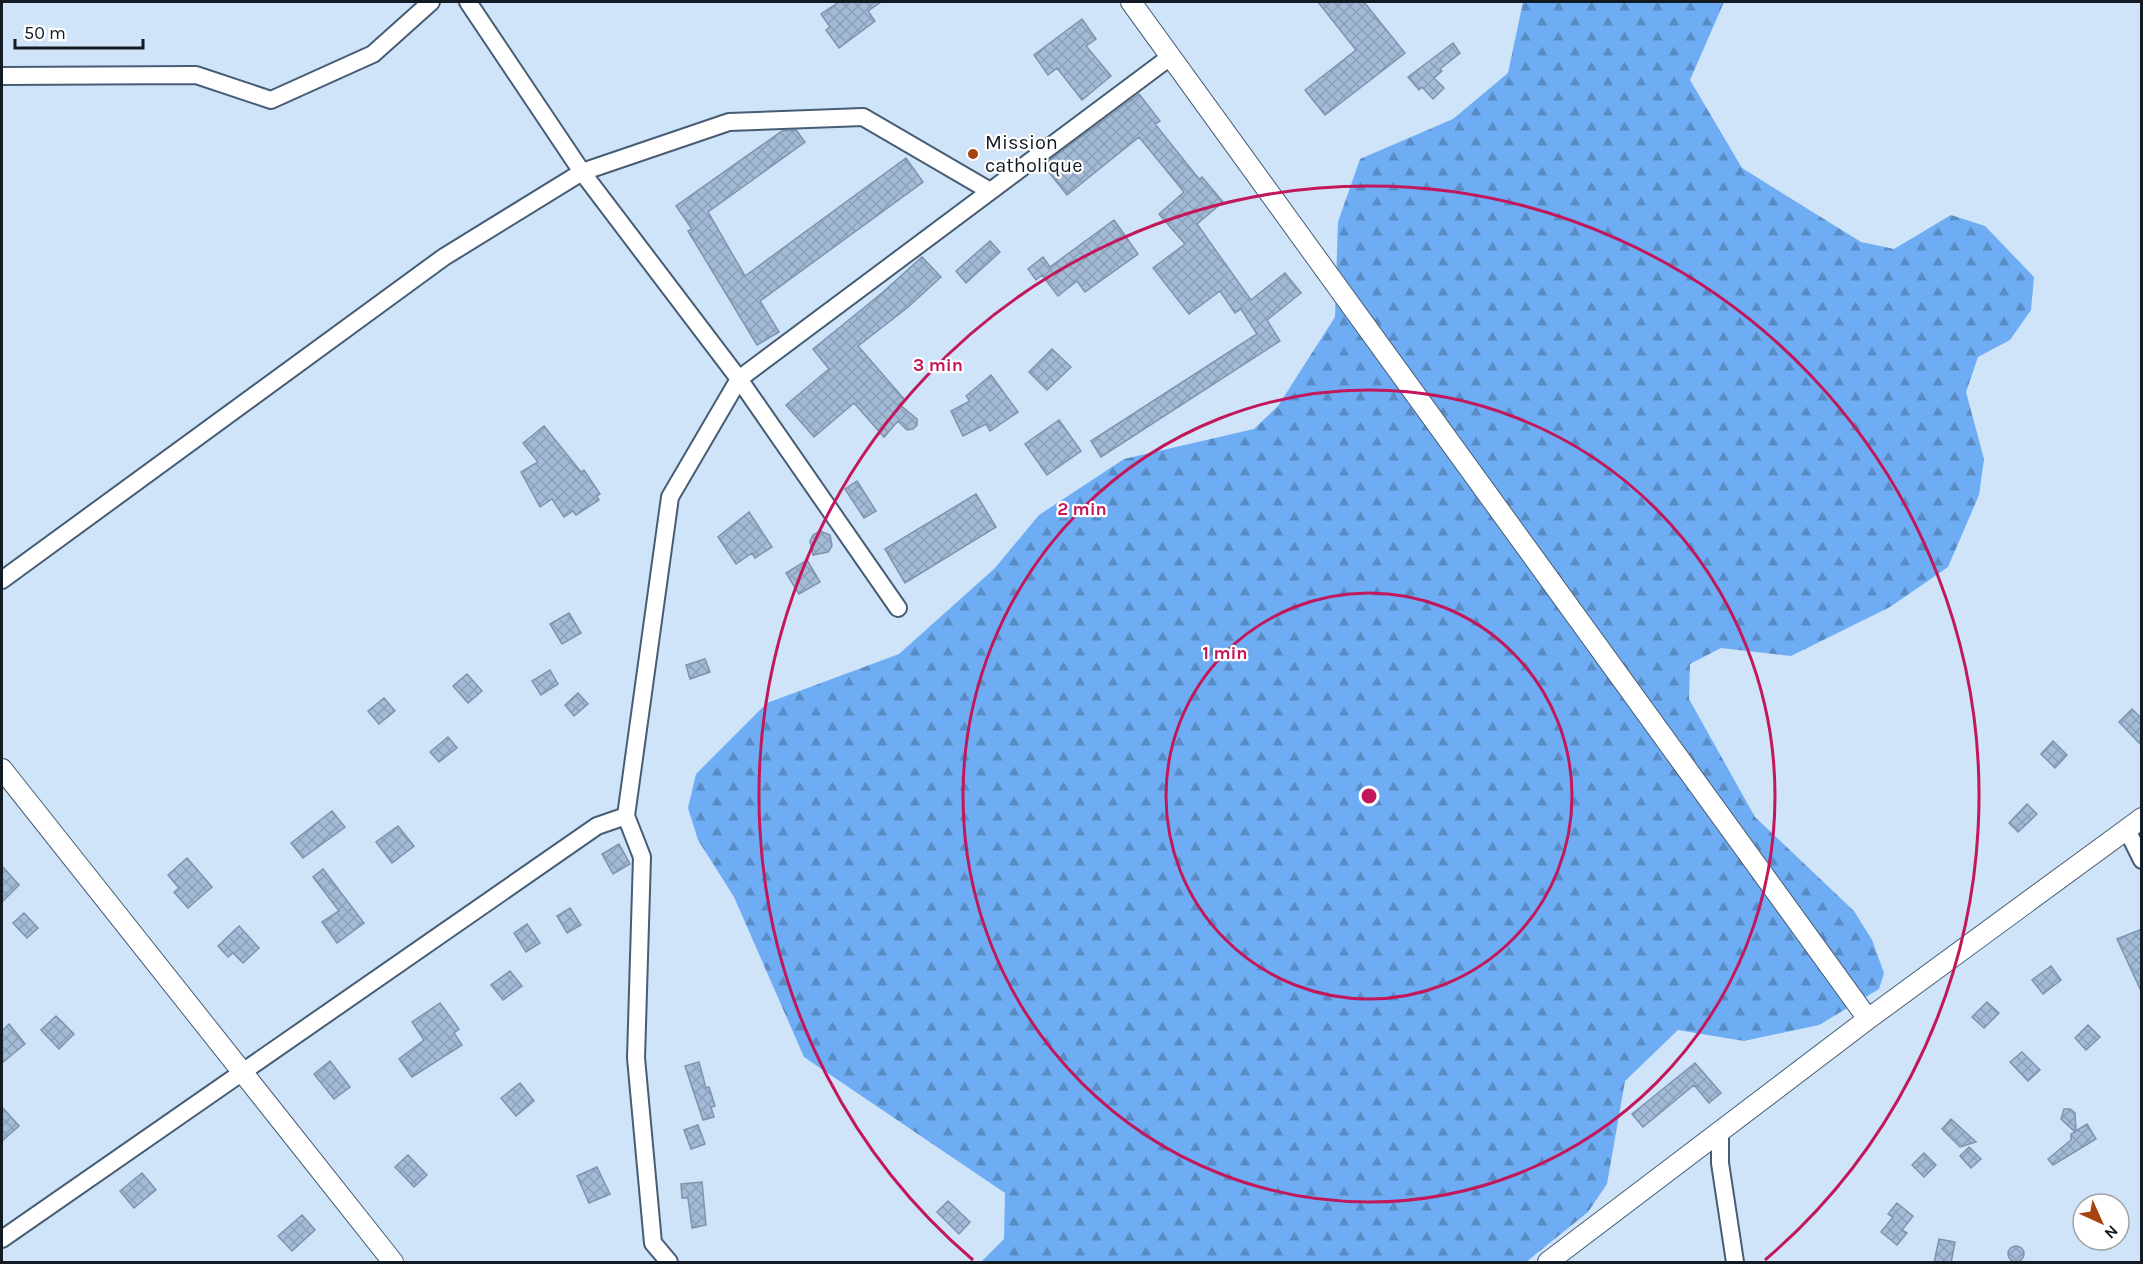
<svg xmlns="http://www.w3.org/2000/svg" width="2143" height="1264" viewBox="0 0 2143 1264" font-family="Karla,sans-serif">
	<defs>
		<pattern id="forest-firs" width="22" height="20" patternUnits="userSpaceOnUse" patternTransform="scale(1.5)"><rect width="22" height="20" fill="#6eadf3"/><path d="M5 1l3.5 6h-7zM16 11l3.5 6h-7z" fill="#598cc5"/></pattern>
		<pattern id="building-cross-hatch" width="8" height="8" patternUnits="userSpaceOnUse" patternTransform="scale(1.5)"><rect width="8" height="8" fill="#a3bbd6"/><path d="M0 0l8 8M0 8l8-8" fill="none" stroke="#8ba0b8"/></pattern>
	</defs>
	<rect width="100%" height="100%" fill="#cfe3f9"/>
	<path fill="url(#forest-firs)" d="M 1523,2 L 1724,2 L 1690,80 L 1742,168 L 1861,242 L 1894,249 L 1951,215 L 1985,226 L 2034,277 L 2031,310 L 2010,340 L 1978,357 L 1966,392 L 1984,459 L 1979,495 L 1948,567 L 1890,607 L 1791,656 L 1721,648 L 1690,664 L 1689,699 L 1755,817 L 1854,911 L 1872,940 L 1884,973 L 1879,989 L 1819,1025 L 1744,1041 L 1678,1030 L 1625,1081 L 1607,1184 L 1588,1212 L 1526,1262 L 981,1262 L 1004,1239 L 1005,1193 L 804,1057 L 734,897 L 698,840 L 688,808 L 696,774 L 767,703 L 899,654 L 995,568 L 1039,515 L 1124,459 L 1254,429 L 1278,406 L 1335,317 L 1338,222 L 1360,159 L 1453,119 L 1508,73 Z"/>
	<path fill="url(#building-cross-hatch)" stroke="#7d93ae" stroke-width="1.5" d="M 839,2 L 881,2 L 868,11 L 875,21 L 839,48 L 826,30 L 830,27 L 821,14 Z
		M 1318,2 L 1364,2 L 1405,53 L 1325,115 L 1305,90 L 1356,50 Z
		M 1082,19 L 1096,39 L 1086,46 L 1111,76 L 1082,100 L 1057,68 L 1048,75 L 1034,55 Z
		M 1453,43 L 1460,53 L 1440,69 L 1442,71 L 1434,78 L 1444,88 L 1433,99 L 1422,87 L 1419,90 L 1408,77 Z
		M 1139,94 L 1160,121 L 1155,124 L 1199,179 L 1202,177 L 1223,202 L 1197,224 L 1251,300 L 1285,273 L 1301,293 L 1267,320 L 1280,341 L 1101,457 L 1091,441 L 1257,334 L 1241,309 L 1235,313 L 1220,291 L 1189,314 L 1153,268 L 1185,244 L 1159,214 L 1184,192 L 1139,137 L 1067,195 L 1043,165 Z
		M 796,130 L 805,142 L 708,212 L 745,276 L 906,158 L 923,182 L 760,301 L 779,332 L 757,345 L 688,231 L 692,229 L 676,206 L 782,131 Z
		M 1114,220 L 1138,254 L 1085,292 L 1077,281 L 1058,296 L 1042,275 L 1036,280 L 1028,269 L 1043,257 L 1050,267 Z
		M 990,241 L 1000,252 L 966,283 L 956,271 Z
		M 922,257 L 941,277 L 907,308 L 858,346 L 905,400 L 899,404 L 917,419 L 917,425 L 913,429 L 907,430 L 898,421 L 884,437 L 854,403 L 814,437 L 786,405 L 829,369 L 813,349 L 882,293 Z
		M 1052,349 L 1071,367 L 1047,390 L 1029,372 Z
		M 991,375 L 1018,412 L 990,431 L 986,424 L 963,436 L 951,411 L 970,401 L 966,396 Z
		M 1059,420 L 1081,451 L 1047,475 L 1025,444 Z
		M 544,426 L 581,472 L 584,470 L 600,494 L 597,496 L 599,500 L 576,515 L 573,511 L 564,517 L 552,499 L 540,507 L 521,472 L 538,462 L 523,443 Z
		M 857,481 L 876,511 L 864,518 L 845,489 Z
		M 976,494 L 996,527 L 905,583 L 885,549 Z
		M 749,512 L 772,547 L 755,558 L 752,553 L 736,564 L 718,537 Z
		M 820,531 L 830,535 L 832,546 L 828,552 L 813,555 L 810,541 L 813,535 Z
		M 807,560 L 820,582 L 799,594 L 786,573 Z
		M 569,613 L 581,633 L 562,644 L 550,624 Z
		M 705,659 L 710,672 L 690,679 L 686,665 Z
		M 550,670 L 558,684 L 541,695 L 532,681 Z
		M 467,674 L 482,691 L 468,703 L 453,686 Z
		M 578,693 L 588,704 L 574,716 L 565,705 Z
		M 384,698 L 395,711 L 379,724 L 368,711 Z
		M 2132,709 L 2142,719 L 2142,746 L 2119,722 Z
		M 448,737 L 457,748 L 439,762 L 430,752 Z
		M 2053,741 L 2067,755 L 2055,768 L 2041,754 Z
		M 2027,804 L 2037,814 L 2018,832 L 2009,823 Z
		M 332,811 L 345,827 L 303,858 L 291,843 Z
		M 398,826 L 414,846 L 392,863 L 376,842 Z
		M 619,844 L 630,864 L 613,874 L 602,854 Z
		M 187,858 L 212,887 L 188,908 L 174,892 L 179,888 L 168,875 Z
		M 2,866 L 19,885 L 2,902 Z
		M 323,869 L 364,923 L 337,943 L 322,922 L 339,911 L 313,877 Z
		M 570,908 L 581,925 L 567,933 L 557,916 Z
		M 24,913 L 38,928 L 27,938 L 13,923 Z
		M 527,924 L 540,943 L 526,952 L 514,933 Z
		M 239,926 L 259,948 L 243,963 L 233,953 L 228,957 L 218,946 Z
		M 2142,929 L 2142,993 L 2117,939 Z
		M 2051,966 L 2061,980 L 2043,994 L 2032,980 Z
		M 510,971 L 522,986 L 503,1000 L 491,985 Z
		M 1987,1002 L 1999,1013 L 1984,1028 L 1972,1017 Z
		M 440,1003 L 459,1029 L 454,1033 L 462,1045 L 412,1077 L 399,1059 L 424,1040 L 412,1022 Z
		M 56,1016 L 74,1034 L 59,1049 L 41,1030 Z
		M 9,1024 L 25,1044 L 2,1063 L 2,1031 Z
		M 2088,1025 L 2100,1037 L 2086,1050 L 2075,1038 Z
		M 2022,1052 L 2040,1070 L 2028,1081 L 2010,1062 Z
		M 330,1061 L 350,1087 L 334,1099 L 314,1074 Z
		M 699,1062 L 706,1088 L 709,1087 L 715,1106 L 711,1107 L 714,1117 L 703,1120 L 685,1066 Z
		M 1695,1063 L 1721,1093 L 1709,1103 L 1694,1085 L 1643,1127 L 1632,1114 Z
		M 520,1083 L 534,1101 L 516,1116 L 501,1098 Z
		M 2,1107 L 19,1126 L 2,1141 Z
		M 2064,1109 L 2070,1109 L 2075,1113 L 2076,1131 L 2087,1124 L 2096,1139 L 2053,1165 L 2048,1159 L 2071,1140 L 2071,1134 L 2075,1132 L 2061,1119 Z
		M 1951,1119 L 1976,1142 L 1960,1147 L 1942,1129 Z
		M 698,1125 L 705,1144 L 691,1149 L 684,1130 Z
		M 1969,1147 L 1981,1159 L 1971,1168 L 1960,1156 Z
		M 1924,1153 L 1936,1165 L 1924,1177 L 1912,1165 Z
		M 408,1155 L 427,1175 L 414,1187 L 395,1167 Z
		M 597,1167 L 610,1194 L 589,1203 L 577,1176 Z
		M 142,1173 L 156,1190 L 134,1208 L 120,1191 Z
		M 702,1182 L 706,1225 L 692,1228 L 688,1198 L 682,1198 L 681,1184 Z
		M 948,1201 L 970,1222 L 959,1234 L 937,1212 Z
		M 1897,1203 L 1913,1216 L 1902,1230 L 1907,1233 L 1897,1245 L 1881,1232 L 1893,1217 L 1888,1214 Z
		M 302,1215 L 315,1230 L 292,1251 L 278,1236 Z
		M 1939,1239 L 1955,1242 L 1951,1263 L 1934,1263 Z
		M2008 1254a8 8 0 1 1 16 0a8 8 0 1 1-16 0Z"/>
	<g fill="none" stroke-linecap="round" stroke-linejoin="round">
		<g stroke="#475d75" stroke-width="20">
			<path id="minor" d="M 468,2 L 582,172 L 739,379 L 898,608
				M 2,76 L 196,75 L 271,100 L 373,54 L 431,2
				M 2,580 L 444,257 L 582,172 L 729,122 L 863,117 L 990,191
				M 2127,830 L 2142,860
				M 1720,1133 L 1720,1163 L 1735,1262
				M 2,1239 L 597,826 L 626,816
				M 669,1262 L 653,1243 L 636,1058 L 642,857 L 626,816 L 670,497 L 739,379 L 1170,57"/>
		</g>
		<g stroke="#475d75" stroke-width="22">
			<path id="tertiary" d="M 1131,2 L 1868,1019
				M 2,769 L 393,1262
				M 1548,1262 L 1868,1019 L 2142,818"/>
		</g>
		<use href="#minor" stroke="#fff" stroke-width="16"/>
		<use href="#tertiary" stroke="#fff" stroke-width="20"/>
	</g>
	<g fill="none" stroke="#c2185b" stroke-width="3">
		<circle cx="1369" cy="796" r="203"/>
		<circle cx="1369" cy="796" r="406"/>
		<path d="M973 1260A610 610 0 1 1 1765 1260"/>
	</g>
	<circle fill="#a74211" stroke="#fff" stroke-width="2" cx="973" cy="154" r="6"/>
	<g text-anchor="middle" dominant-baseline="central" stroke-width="4.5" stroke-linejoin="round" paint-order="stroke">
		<g font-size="20" fill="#121b24" stroke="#fff" text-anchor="start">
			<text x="985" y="142">Mission<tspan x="985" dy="23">catholique</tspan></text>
		</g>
	</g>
	<circle cx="1369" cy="796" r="9" fill="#c2185b" stroke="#fff" stroke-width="3"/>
	<g font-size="18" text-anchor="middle" font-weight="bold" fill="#c2185b" stroke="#fff" stroke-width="4.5" stroke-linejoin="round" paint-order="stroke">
		<text x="938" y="371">3 min</text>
		<text x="1082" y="515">2 min</text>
		<text x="1225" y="659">1 min</text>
	</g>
	<rect width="2143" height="1264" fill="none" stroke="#121b24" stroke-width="6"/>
	<g transform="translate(2101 1222) rotate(135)"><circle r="28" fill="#ffffff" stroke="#a0a4a7" stroke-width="1.5"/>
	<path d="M0-4.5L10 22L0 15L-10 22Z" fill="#a74211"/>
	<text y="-9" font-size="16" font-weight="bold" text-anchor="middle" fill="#121b24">N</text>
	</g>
	<path d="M15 39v9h128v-9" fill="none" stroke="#121b24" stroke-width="3"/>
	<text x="24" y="39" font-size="18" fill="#121b24" stroke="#ffffff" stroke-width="4.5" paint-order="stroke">50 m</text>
</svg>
